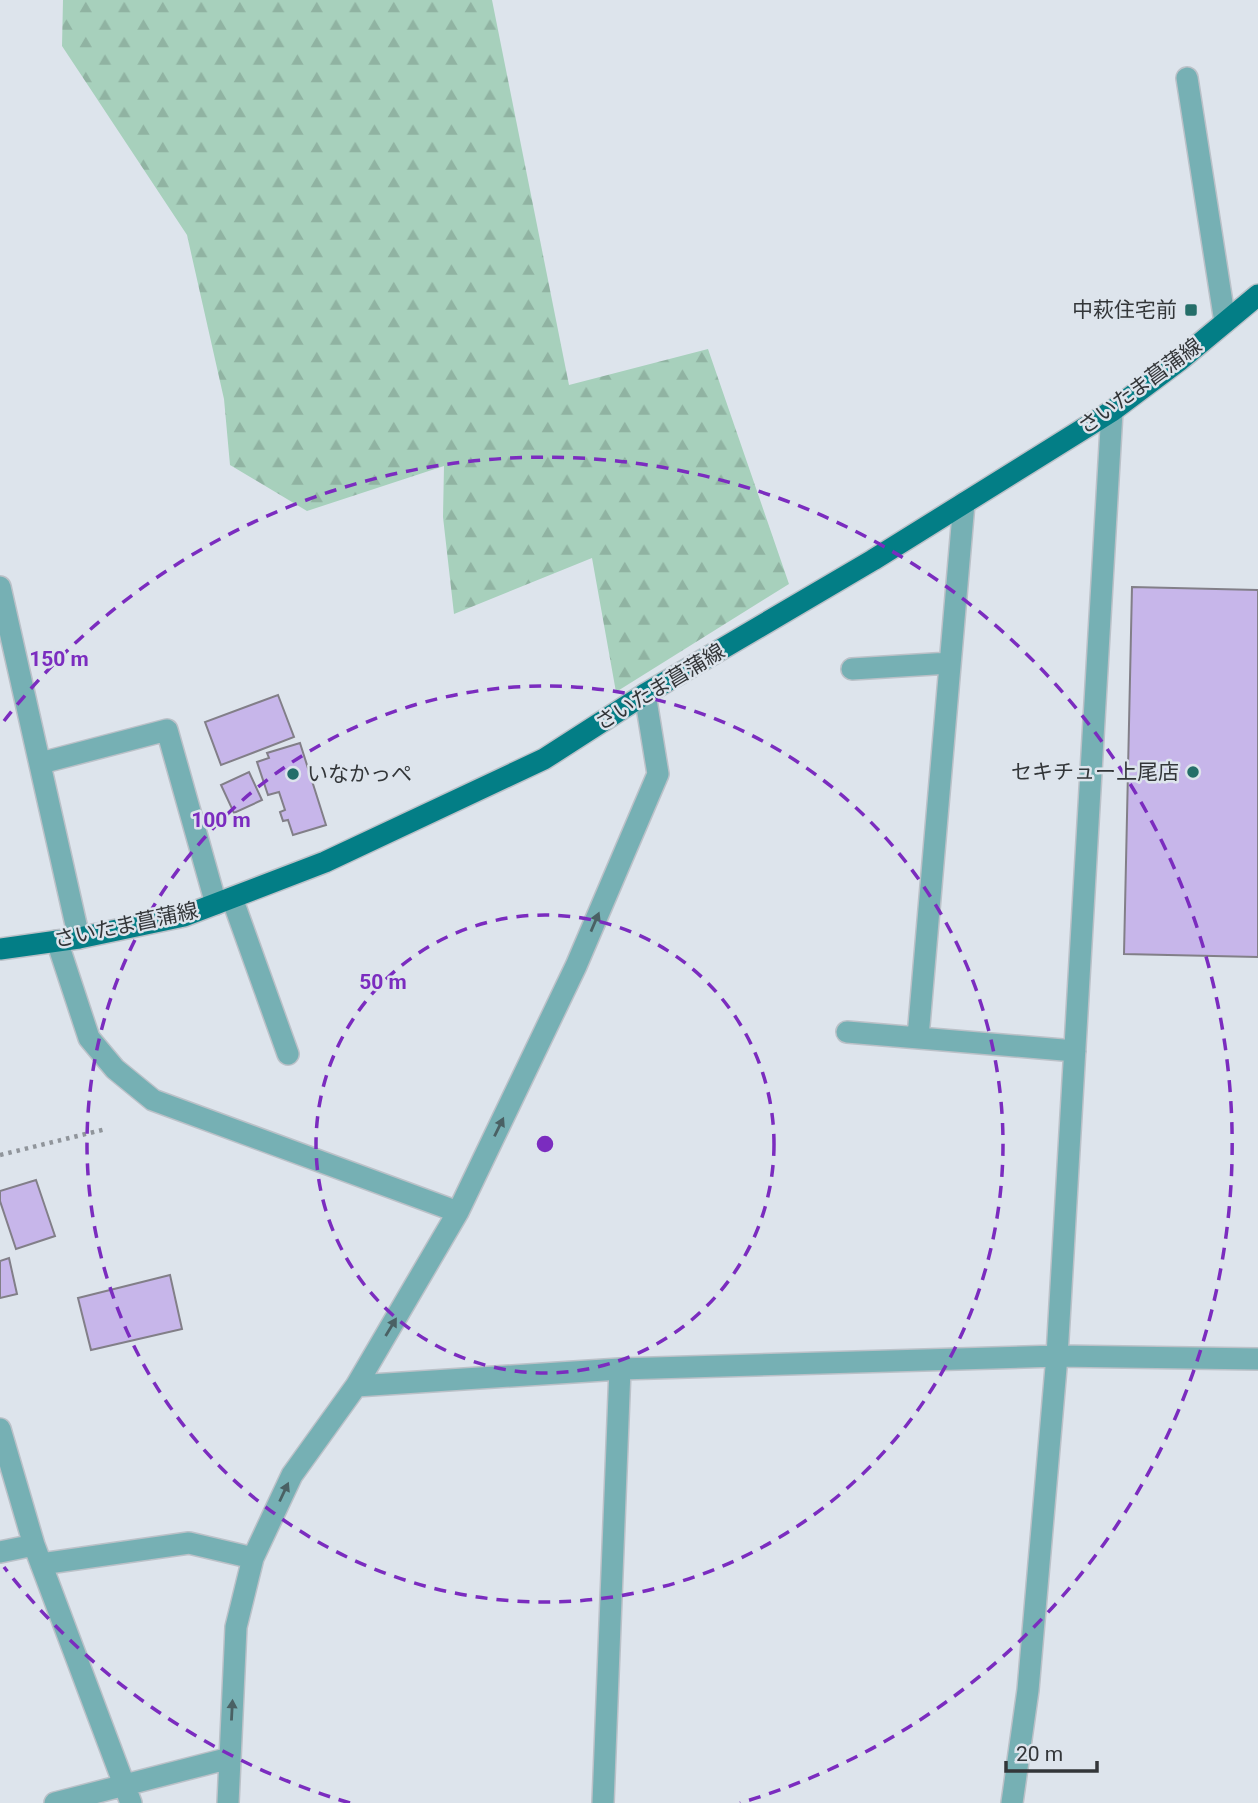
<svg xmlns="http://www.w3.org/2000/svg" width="1258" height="1803" viewBox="0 0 1258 1803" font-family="Roboto,'Noto Sans JP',sans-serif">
	<defs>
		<pattern id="forest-firs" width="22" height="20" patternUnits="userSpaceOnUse" patternTransform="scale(1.75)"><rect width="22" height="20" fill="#a7d0bc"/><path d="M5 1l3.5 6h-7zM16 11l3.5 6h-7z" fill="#90b3a2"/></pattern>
	</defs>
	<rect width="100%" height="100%" fill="#dde4ec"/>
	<path fill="url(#forest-firs)" d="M 63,0 L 492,0 L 569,385 L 708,349 L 789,584 L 616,692 L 592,558 L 454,614 L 443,517 L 444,466 L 307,511 L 230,465 L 224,399 L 187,235 L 62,46 Z"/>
	<path fill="#c7b6ea" stroke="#827f88" stroke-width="2" d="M 1132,587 L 1258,590 L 1258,957 L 1124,954 Z
		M 278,695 L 294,737 L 221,765 L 205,722 Z
		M 300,743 L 326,825 L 293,835 L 288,820 L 283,821 L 280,812 L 285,810 L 279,792 L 268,795 L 257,762 L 269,758 L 267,753 Z
		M 249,772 L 262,800 L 234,813 L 221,785 Z
		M 36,1180 L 55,1236 L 16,1249 L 0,1201 L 0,1191 Z
		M 9,1258 L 17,1294 L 0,1298 L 0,1261 Z
		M 170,1275 L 182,1329 L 91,1350 L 78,1298 Z"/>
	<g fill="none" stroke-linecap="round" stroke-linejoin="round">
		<g stroke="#bbc1c8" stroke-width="24">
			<path id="minor" d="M 1187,78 L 1225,322
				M 0,587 L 79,938
				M 852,669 L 950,663
				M 41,763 L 167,730 L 216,904
				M 232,898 L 288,1054
				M 57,941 L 89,1038 L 115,1069 L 153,1100 L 458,1212
				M 847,1032 L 1075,1051
				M 918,1037 L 964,503
				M 356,1386 L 620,1369 L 1057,1356 L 1258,1359
				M 0,1429 L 34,1545 L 131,1803
				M 0,1552 L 34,1545
				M 41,1564 L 189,1543 L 253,1558
				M 55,1803 L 230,1758
				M 228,1803 L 236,1627 L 253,1558 L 292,1475 L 356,1386 L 458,1212 L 576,966 L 658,774 L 645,694
				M 603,1803 L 620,1369
				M 1012,1803 L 1028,1690 L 1057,1356 L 1112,411"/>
		</g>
		<g stroke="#bbc1c8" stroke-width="24">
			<path id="major" d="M 0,949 L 79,938 L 184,916 L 325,862 L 544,759 L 645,694 L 873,560 L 1112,411 L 1180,360 L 1258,295"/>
		</g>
		<path stroke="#90959b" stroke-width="4.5" stroke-dasharray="3.5 5" stroke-linecap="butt" d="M 0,1155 L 106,1129"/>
		<use href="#minor" stroke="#76b0b4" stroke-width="21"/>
		<use href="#major" stroke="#037e86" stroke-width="21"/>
	</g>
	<defs><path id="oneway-solid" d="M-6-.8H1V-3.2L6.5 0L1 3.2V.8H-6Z" transform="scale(1.75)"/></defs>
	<g fill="#4a6164">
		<use href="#oneway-solid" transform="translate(595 922) rotate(-67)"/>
		<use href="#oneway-solid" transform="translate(499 1127) rotate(-64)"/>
		<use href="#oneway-solid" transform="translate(391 1327) rotate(-59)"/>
		<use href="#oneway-solid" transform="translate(284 1492) rotate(-65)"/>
		<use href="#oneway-solid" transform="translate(232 1710) rotate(-87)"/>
	</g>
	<g fill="none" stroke="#7b2cbf" stroke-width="3.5" stroke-dasharray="12 9">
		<circle cx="545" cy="1144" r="229"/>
		<circle cx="545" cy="1144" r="458"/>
		<path d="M350 1803A687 687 0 0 1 4 1567M4 721A687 687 0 1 1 740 1803"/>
	</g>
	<g fill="#246e69" stroke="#dde4ec" stroke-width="2.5">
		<rect x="1184" y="303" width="14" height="14" rx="3.5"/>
		<circle cx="1193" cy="772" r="7"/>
		<circle cx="293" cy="774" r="7"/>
	</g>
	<g text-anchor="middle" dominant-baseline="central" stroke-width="5" stroke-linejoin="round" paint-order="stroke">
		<g font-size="21" fill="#333639" stroke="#dde4ec" text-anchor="end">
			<text x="1177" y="310">中萩住宅前</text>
			<text x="1179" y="772">セキチュー上尾店</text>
			<text x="307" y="774" text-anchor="start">いなかっぺ</text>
		</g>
		<g font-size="21" fill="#333639" stroke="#dde4ec">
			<text transform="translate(1140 386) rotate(-36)">さいたま菖蒲線</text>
			<text transform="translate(660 687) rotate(-31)">さいたま菖蒲線</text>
			<text transform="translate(126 925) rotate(-12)">さいたま菖蒲線</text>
		</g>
	</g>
	<circle cx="545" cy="1144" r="10" fill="#7b2cbf" stroke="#dde4ec" stroke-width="3.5"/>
	<g font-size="21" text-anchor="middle" font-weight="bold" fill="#7b2cbf" stroke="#dde4ec" stroke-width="5" stroke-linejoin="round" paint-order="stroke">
		<text x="59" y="666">150 m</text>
		<text x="221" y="827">100 m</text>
		<text x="383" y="989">50 m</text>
	</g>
	<path d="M1006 1761v10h91v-10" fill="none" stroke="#333639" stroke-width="3.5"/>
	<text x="1016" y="1761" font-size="21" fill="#333639" stroke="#dde4ec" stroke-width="5" paint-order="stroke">20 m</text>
</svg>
